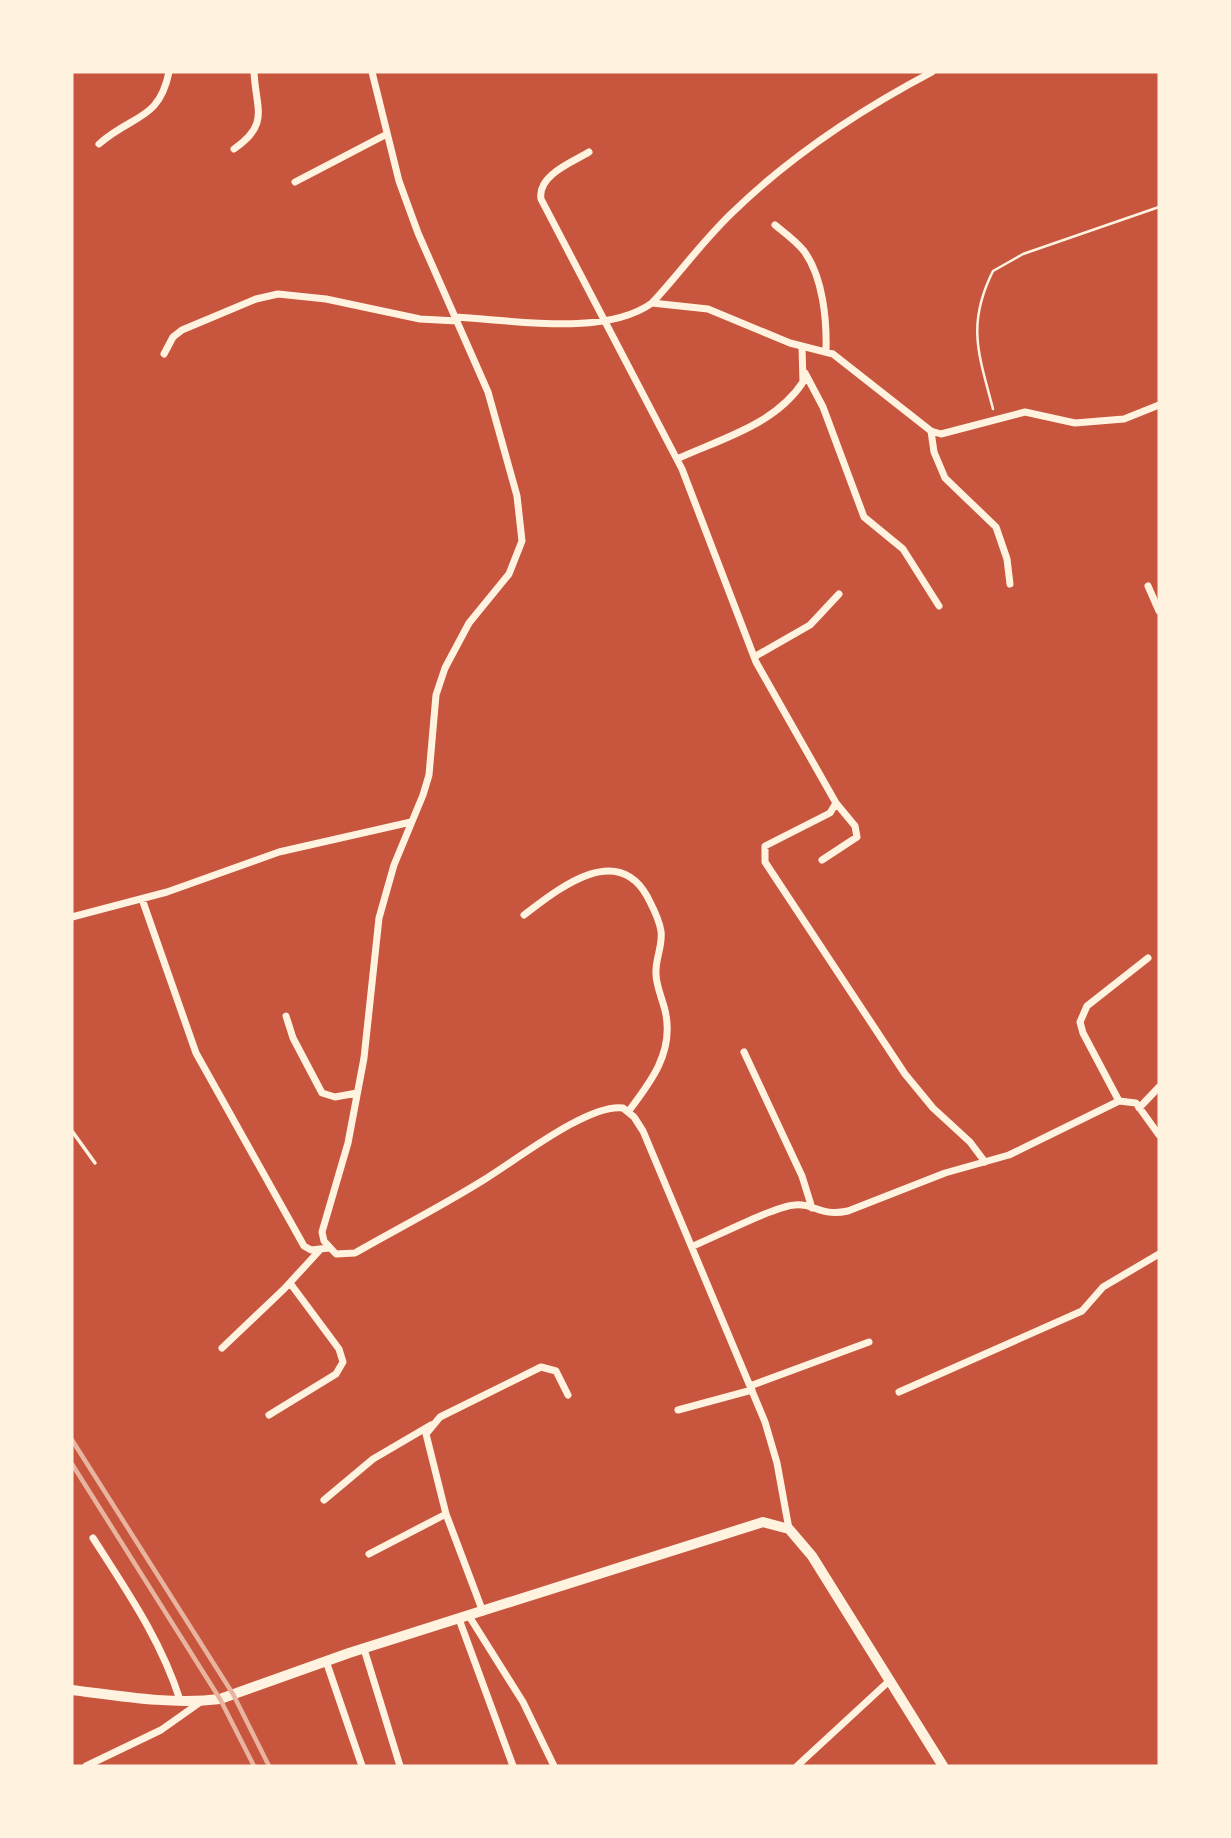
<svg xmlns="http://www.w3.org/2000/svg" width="1231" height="1838" viewBox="0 0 1231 1838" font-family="Overpass,sans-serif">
	<rect width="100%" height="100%" fill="#c8553d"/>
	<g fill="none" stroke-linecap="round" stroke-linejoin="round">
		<path stroke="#fff3e0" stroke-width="2.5" d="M 993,409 C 979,355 966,325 993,271 L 1023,254 L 1159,207"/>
		<path stroke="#fff3e0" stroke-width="3.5" d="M 72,1131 L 95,1163"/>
		<path stroke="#fff3e0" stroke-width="7" d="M 372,72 L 399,181 L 418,233 L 488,392 L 517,496 L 522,541 L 509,574 L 469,623 L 445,668 L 436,695 L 429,775 L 423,795 L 394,865 L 379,918 L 364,1058 L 348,1143 L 322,1232 L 324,1241 L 336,1254 L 355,1253 C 397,1229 440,1207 482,1181 C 514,1162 588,1103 623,1108 L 634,1117 L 643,1131 L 765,1422 L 777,1463 L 789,1529
			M 99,144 C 133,114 159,121 169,72
			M 234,149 C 270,124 256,110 254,72
			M 589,152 C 573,162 537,175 541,199 L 682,469 L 756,662 L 836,803 L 830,813 L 765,846 L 765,862 L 905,1074 L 933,1108 L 970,1142 L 985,1162
			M 295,182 L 387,134
			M 775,225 C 785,233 796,241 804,251 C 823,277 827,320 826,352
			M 652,303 L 708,309 L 790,343 L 833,354 L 931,431 L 941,434 L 1025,412 L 1075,423 L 1124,419 L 1159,405
			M 456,317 C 512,320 605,337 652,303 C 680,273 704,239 734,211 C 793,154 860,110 932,72
			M 164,354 L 173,337 L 182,330 L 256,299 L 278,294 L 326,299 L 420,319 L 457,321
			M 805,373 L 823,407 L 864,517 L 903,549 L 939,606
			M 931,431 L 934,452 L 945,478 L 996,527 L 1007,559 L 1010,584
			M 677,459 C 720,439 775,425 803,382 L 802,347
			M 1148,586 L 1159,611
			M 754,657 L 810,625 L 839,594
			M 822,860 L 857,837 L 855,826 L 836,803
			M 142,899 L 196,1053 L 304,1246 L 311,1250 L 329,1248
			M 524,915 C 557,890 616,841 647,896 C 653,908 659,918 661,931 C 663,946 655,959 656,974 C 656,987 664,1002 666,1015 C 673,1054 650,1083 628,1112
			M 72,917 L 167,892 L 279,852 L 411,822
			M 286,1016 L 293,1038 L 322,1093 L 335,1097 L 357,1093
			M 744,1052 L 802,1176 L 812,1208
			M 1119,1101 L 1083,1033 L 1080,1022 L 1087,1006 L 1148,958
			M 1139,1108 L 1159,1087
			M 693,1246 C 715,1237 775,1206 795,1205 C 815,1203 820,1217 848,1211 L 945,1173 L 1009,1155 L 1119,1101 L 1136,1103 L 1159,1135
			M 222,1348 L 284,1289 L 319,1251
			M 750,1386 L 869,1342
			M 899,1392 L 1082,1311 L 1103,1287 L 1159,1254
			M 678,1410 L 752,1390
			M 269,1415 L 336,1374 L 343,1362 L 339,1349 L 290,1283
			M 324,1500 L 373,1459 L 431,1425
			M 93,1538 C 127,1591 161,1640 180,1700
			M 369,1554 L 446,1514
			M 483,1612 L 446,1514 L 426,1434 L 440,1417 L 541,1367 L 556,1371 L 568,1395
			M 469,1616 L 523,1702 L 554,1766
			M 459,1619 L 513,1766
			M 364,1649 L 400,1766
			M 326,1661 L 362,1766
			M 86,1766 L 161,1730 L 202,1701
			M 797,1766 L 888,1682"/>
		<path stroke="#fff3e0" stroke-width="10" d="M 72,1690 C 120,1696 172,1705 220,1699 L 349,1653 L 763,1522 L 789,1529 L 812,1556 L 943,1766"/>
		<path stroke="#e9b49f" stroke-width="4.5" d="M 72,1440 L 233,1694 L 269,1766
			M 72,1464 L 220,1699 L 254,1766"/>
	</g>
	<rect width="1231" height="1838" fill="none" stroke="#fff3e0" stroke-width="147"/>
</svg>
